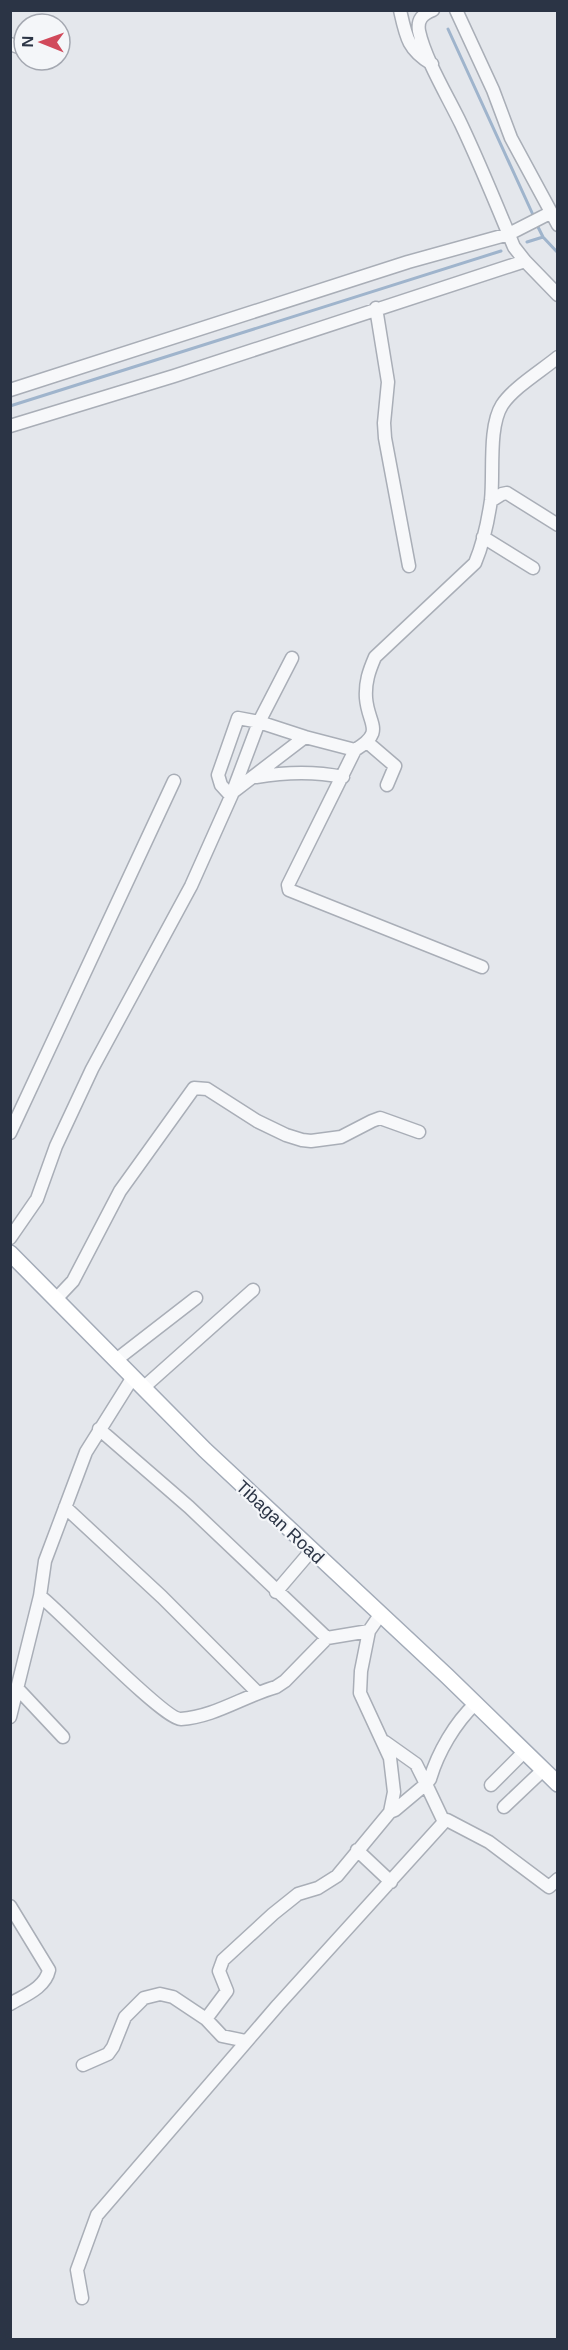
<svg xmlns="http://www.w3.org/2000/svg" width="568" height="2350" viewBox="0 0 568 2350" font-family="Helvetica,sans-serif">
	<rect width="100%" height="100%" fill="#e4e7ec"/>
	<g fill="none" stroke-linecap="round" stroke-linejoin="round">
		<path stroke="#9fb4cc" stroke-width="3" d="M 448,29 L 534,217
			M 536,223 L 543,237 L 558,253
			M 527,242 L 543,237
			M 10,406 L 501,251"/>
		<g stroke="#a9aeb7" stroke-width="15">
			<path id="minor" d="M 400,10 C 406,37 408,50 432,64
				M 433,10 C 423,14 417,19 419,31 C 425,59 448,97 461,124 C 480,164 497,206 514,247 L 525,261 L 558,295
				M 456,10 L 493,90 L 511,138 L 558,225
				M 10,44 L 24,49
				M 376,308 L 388,382 L 384,423 L 385,438 L 409,566
				M 10,390 L 408,262 L 509,234 L 550,213
				M 10,426 L 174,376 L 525,261
				M 491,501 L 502,494 L 507,493 L 558,525
				M 483,537 L 533,568
				M 367,742 L 395,766 L 387,785
				M 355,750 L 288,885 L 289,890 L 482,967
				M 256,777 C 285,772 314,771 343,777
				M 233,791 L 259,722 L 292,658
				M 231,796 L 221,785 L 218,775 L 238,718 L 259,722 L 305,737
				M 10,1133 L 174,781
				M 10,1238 L 37,1199 L 56,1146 L 92,1069 L 191,886 L 233,792 L 305,737 L 355,750 C 386,731 368,725 366,698 C 365,682 369,671 375,657 L 475,563 C 483,544 488,521 491,500 C 494,474 488,427 502,405 C 513,388 541,371 558,357
				M 56,1299 L 73,1281 L 120,1191 L 194,1088 L 207,1089 L 257,1121 L 286,1135 L 302,1140 L 311,1141 L 341,1137 L 372,1121 L 380,1118 L 419,1132
				M 116,1360 L 196,1298
				M 143,1388 L 253,1290
				M 99,1429 L 189,1507 L 327,1638
				M 65,1507 L 162,1597 L 258,1693
				M 276,1592 L 311,1551
				M 40,1596 C 62,1613 164,1720 181,1719 C 214,1717 244,1696 276,1687 L 285,1681 L 327,1638 L 369,1631
				M 17,1688 L 63,1737
				M 10,1717 L 40,1596 L 45,1561 L 86,1452 L 133,1377
				M 385,1742 L 416,1764 L 426,1784 L 395,1810 L 390,1812
				M 491,1785 L 524,1752
				M 504,1807 L 543,1770
				M 444,1822 L 426,1784 L 430,1779 C 438,1752 455,1723 475,1704
				M 357,1850 L 391,1882
				M 10,1906 L 49,1970 C 45,1988 25,1995 10,2004
				M 206,2019 L 227,1991 L 219,1971 L 223,1960 L 273,1914 L 298,1894 L 318,1888 L 337,1876 L 390,1812 L 394,1792 L 390,1758 L 360,1693 L 361,1671 L 369,1631 L 380,1615
				M 83,2065 L 108,2054 L 113,2047 L 125,2017 L 144,1998 L 160,1994 L 173,1997 L 206,2019 L 222,2036 L 246,2041
				M 82,2298 L 77,2270 L 97,2215 L 278,2005 L 444,1822 L 447,1820 L 489,1842 L 549,1887 L 558,1879"/>
		</g>
		<g stroke="#a3abb8" stroke-width="18">
			<path id="major" d="M 10,1253 L 205,1450 L 447,1676 L 558,1784"/>
		</g>
		<use href="#minor" stroke="#f7f8fa" stroke-width="12"/>
		<use href="#major" stroke="#fff" stroke-width="15"/>
	</g>
	<g text-anchor="middle" dominant-baseline="central" stroke-width="4.5" stroke-linejoin="round" paint-order="stroke">
		<g font-size="18" fill="#2b3445" stroke="#f4f6f9">
			<text transform="translate(280 1522) rotate(43)">Tibagan Road</text>
		</g>
	</g>
	<rect width="568" height="2350" fill="none" stroke="#2b3445" stroke-width="24"/>
	<g transform="translate(42 42) rotate(271)"><circle r="28" fill="#f4f6f9" stroke="#a4a8b1" stroke-width="1.5"/>
	<path d="M0-4.5L10 22L0 15L-10 22Z" fill="#d1495b"/>
	<text y="-9" font-size="16" font-weight="bold" text-anchor="middle" fill="#2b3445">N</text>
	</g>
</svg>
